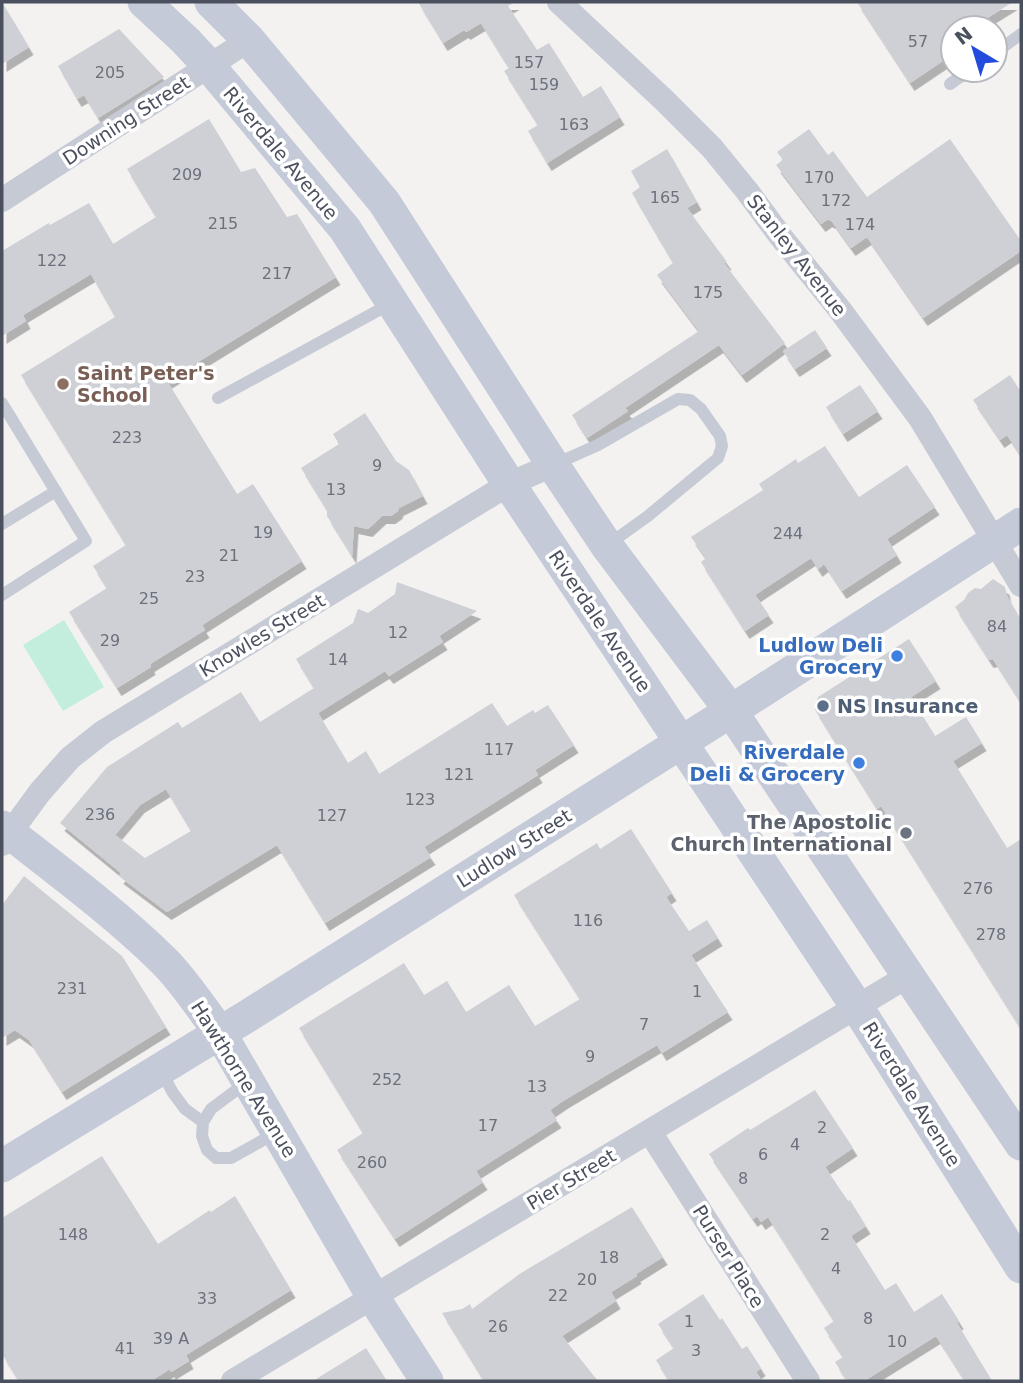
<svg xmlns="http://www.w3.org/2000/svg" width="1023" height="1383" font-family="'DejaVu Sans',sans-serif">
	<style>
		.green { fill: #c3eedd }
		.building { fill: #cfd0d5; fill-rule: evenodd; filter: url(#shadow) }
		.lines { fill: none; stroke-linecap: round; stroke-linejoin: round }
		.lane { stroke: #c6cad5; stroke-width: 12 }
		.street { stroke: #c6cad5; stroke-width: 24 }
		.secondary { stroke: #c5cad9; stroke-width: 33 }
		.education-dot { fill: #8d6e63; stroke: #fff; stroke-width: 2.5 }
		.shop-dot { fill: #3f7fe0; stroke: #fff; stroke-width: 2.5 }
		.service-dot { fill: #5c6f8a; stroke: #fff; stroke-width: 2.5 }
		.worship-dot { fill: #6b7280; stroke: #fff; stroke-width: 2.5 }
		.labels { text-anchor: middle; stroke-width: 7; stroke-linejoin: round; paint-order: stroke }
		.number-label { font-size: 16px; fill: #6b707c }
		.street-label { font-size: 19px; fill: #4a505e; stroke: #fff }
		.education-label { font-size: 19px; font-weight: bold; fill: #785e54; stroke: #fff; text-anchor: start }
		.shop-label { font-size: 19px; font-weight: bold; fill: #366cbe; stroke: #fff; text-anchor: end }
		.service-label { font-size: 19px; font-weight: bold; fill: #4e5e75; stroke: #fff; text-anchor: start }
		.worship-label { font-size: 19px; font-weight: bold; fill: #5b616d; stroke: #fff; text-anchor: end }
	</style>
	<defs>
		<filter id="shadow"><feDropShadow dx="4.5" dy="8" stdDeviation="0" flood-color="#0004"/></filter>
	</defs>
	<rect width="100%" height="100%" fill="#f3f2f1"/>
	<!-- green -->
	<path class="green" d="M64,620L104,687L63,711L23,645Z"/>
	<!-- building -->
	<path class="building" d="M2,2L29,47L2,64Z
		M418,2H515L508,6L537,50L549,43L583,97L601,86L620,117L547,163L528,131L538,125L504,71L509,68L481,23L466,32L464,30L443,43Z
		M857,2H1013L984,20L990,28H953V54L910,83Z
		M119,29L164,77L98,118L84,95L77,99L58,66Z
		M209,119L241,172L255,168L287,217L297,214L336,277L167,381L237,494L253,484L302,561L202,625L205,630L150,664L151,667L117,688L69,612L107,588L93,566L126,545L21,375L115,317L91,274L23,315L26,321L2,336V251L49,223L50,225L89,203L113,244L156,217L127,169Z
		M809,129L828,155L833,151L867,197L950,139L1021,241V251L923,318L867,237L851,248L831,220L830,221L828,219L821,224L776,165L783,160L777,152Z
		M667,149L697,202L687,208L727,262L724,263L785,343L742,375L719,345L625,408L628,411L587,438L572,415L699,331L657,275L673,263L632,193L640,187L631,171Z
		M815,330L827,348L795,369L783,351Z
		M1010,375L1021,392V456L1007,435L1000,440L973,400Z
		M860,385L878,411L843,434L826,407Z
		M365,413L396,461L409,470L423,496L399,508L398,511L391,516H382L368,529L354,526L352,556L327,516V510L301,468L339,444L333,434Z
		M825,446L859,497L907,465L935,507L887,539L897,555L842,591L824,564L818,569L811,558L755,595L769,615L745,631L701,562L706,558L691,537L763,490L759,484L796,459L798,463Z
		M993,579L1005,587L1007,596L1021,620V703L993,659L989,660L955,607L964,600L968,593L975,588L981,589Z
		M397,582L477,611L439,636L443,642L389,676L385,671L318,713L348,763L366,751L379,774L492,703L507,726L533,710L535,713L548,705L574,745L535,770L538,775L424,847L431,857L325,923L277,845L167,912L119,876L121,873L60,823L107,767L178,722L182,728L241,692L260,722L314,688L296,659L353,623L358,609L368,613L395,594ZM166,789L191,831L145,858L115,835L140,805Z
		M909,639L936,681L911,697L935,736L966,717L982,743L953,761L1007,848L1021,839V1029L881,806L877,809L815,710L818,697Z
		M631,829L672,893L666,897L689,931L707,920L718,938L691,955L728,1012L662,1053L657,1045L563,1101L550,1110L557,1120L476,1171L483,1182L395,1239L337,1150L363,1133L299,1028L404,963L424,995L447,981L466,1012L509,985L535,1026L580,999L514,895L597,843L600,849Z
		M24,876L122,956L166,1027L62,1092L29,1040L15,1030L2,1038V905Z
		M815,1090L853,1148L825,1167L848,1201L850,1200L866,1226L851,1236L885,1290L896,1283L914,1312L942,1294L959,1321L957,1323L992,1381H965L936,1336L864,1381H847L835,1362L843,1357L824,1328L834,1321L768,1217L761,1222L757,1216L753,1219L709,1154L748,1128L750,1130Z
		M102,1156L158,1244L210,1210L211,1212L235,1196L291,1290L186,1355L189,1361L171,1372L170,1369L151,1381H19L2,1354V1218Z
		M632,1207L663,1257L636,1274L637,1276L611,1292L616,1301L562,1336L598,1381H484L442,1313L462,1309L470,1304L472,1309L521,1273Z
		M703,1294L720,1320L722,1318L742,1349L747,1346L761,1368L756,1372L762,1381H669L656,1360L674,1348L658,1324Z
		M366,1348L387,1381H313Z"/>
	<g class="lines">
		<!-- lane -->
		<path class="lane" d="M995,53L1021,34
			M950,84L970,70
			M218,398L390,304
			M2,403L86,541L2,595
			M553,465L598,445L678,399L690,400L701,409L720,436L722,446L718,458L648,516L609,544
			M2,524L56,491
			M160,1069L173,1093L185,1109L203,1122
			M247,1082L211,1109L203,1122L202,1136L207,1150L216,1158H231L276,1133"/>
		<!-- street -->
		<path class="street" d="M559,2L664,100L712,148L747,191L781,237L840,310L920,418L1021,585
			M2,200L249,40
			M2,844L40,792L70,758L103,732L509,484L553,465
			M650,1132L808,1381
			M233,1381L908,976"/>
		<!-- secondary -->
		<path class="secondary" d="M144,2L186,41L209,66L345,229L509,484L857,1007L1021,1267
			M211,2L249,40L384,202L553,465L607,546L731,711L1021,1144
			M2,827C57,870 114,912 164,961C185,982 202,1009 220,1033L373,1297L427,1381
			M2,1166L246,1017L731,711L1021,524"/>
	</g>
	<!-- markers -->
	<circle class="education-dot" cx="63" cy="384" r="7"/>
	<g class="shop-dot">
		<circle cx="897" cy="656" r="7"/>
		<circle cx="859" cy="763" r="7"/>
	</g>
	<circle class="service-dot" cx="823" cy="706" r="7"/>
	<circle class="worship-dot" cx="906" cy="833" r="7"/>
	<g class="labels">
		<!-- number labels -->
		<g class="number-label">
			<text x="918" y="47">57</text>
			<text x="529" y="68">157</text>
			<text x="110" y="78">205</text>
			<text x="544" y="90">159</text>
			<text x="574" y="130">163</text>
			<text x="187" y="180">209</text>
			<text x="819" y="183">170</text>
			<text x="665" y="203">165</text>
			<text x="836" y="206">172</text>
			<text x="223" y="229">215</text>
			<text x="860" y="230">174</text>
			<text x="52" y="266">122</text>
			<text x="277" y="279">217</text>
			<text x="708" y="298">175</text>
			<text x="127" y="443">223</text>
			<text x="377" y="471">9</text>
			<text x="336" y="495">13</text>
			<text x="263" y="538">19</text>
			<text x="788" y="539">244</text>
			<text x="229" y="561">21</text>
			<text x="195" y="582">23</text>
			<text x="149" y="604">25</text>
			<text x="997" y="632">84</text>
			<text x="398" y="638">12</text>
			<text x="110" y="646">29</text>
			<text x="338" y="665">14</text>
			<text x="499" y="755">117</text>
			<text x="459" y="780">121</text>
			<text x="420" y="805">123</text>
			<text x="100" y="820">236</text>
			<text x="332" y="821">127</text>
			<text x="978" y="894">276</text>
			<text x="588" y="926">116</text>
			<text x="991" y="940">278</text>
			<text x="72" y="994">231</text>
			<text x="697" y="997">1</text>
			<text x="644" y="1030">7</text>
			<text x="590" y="1062">9</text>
			<text x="387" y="1085">252</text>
			<text x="537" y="1092">13</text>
			<text x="488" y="1131">17</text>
			<text x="822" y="1133">2</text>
			<text x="795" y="1150">4</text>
			<text x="763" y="1160">6</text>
			<text x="372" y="1168">260</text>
			<text x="743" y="1184">8</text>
			<text x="73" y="1240">148</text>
			<text x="825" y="1240">2</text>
			<text x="609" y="1263">18</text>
			<text x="836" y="1274">4</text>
			<text x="587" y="1285">20</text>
			<text x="558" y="1301">22</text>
			<text x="207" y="1304">33</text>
			<text x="868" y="1324">8</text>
			<text x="689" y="1327">1</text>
			<text x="498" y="1332">26</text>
			<text x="171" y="1344">39 A</text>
			<text x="897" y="1347">10</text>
			<text x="125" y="1354">41</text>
			<text x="696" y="1356">3</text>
		</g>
		<!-- street labels -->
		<g class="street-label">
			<text transform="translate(126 120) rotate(-33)" y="7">Downing Street</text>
			<text transform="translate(281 153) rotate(50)" y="7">Riverdale Avenue</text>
			<text transform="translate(797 255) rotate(52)" y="7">Stanley Avenue</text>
			<text transform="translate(600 621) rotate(56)" y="7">Riverdale Avenue</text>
			<text transform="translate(262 635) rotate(-31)" y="7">Knowles Street</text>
			<text transform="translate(514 848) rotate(-32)" y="7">Ludlow Street</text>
			<text transform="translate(244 1079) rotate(58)" y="7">Hawthorne Avenue</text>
			<text transform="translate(912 1094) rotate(58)" y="7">Riverdale Avenue</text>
			<text transform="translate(571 1179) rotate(-31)" y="7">Pier Street</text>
			<text transform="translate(729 1256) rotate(58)" y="7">Purser Place</text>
		</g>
		<!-- education labels -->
		<g class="education-label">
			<text x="77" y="380">Saint Peter's<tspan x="77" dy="22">School</tspan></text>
		</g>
		<!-- shop labels -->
		<g class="shop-label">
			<text x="883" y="652">Ludlow Deli<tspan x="883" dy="22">Grocery</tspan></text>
			<text x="845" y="759">Riverdale<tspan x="845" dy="22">Deli &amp; Grocery</tspan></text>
		</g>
		<!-- service labels -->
		<g class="service-label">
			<text x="837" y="713">NS Insurance</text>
		</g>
		<!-- worship labels -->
		<g class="worship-label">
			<text x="892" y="829">The Apostolic<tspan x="892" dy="22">Church International</tspan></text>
		</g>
	</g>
	<!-- border -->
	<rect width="1023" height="1383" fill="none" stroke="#4a505e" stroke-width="7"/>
	<!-- north arrow -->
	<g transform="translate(974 49) rotate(322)"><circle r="33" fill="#ffffff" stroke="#b7b9bf" stroke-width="2"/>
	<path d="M0-5L12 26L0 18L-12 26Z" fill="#234bdc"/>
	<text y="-10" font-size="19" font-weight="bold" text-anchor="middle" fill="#4a505e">N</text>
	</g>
</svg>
